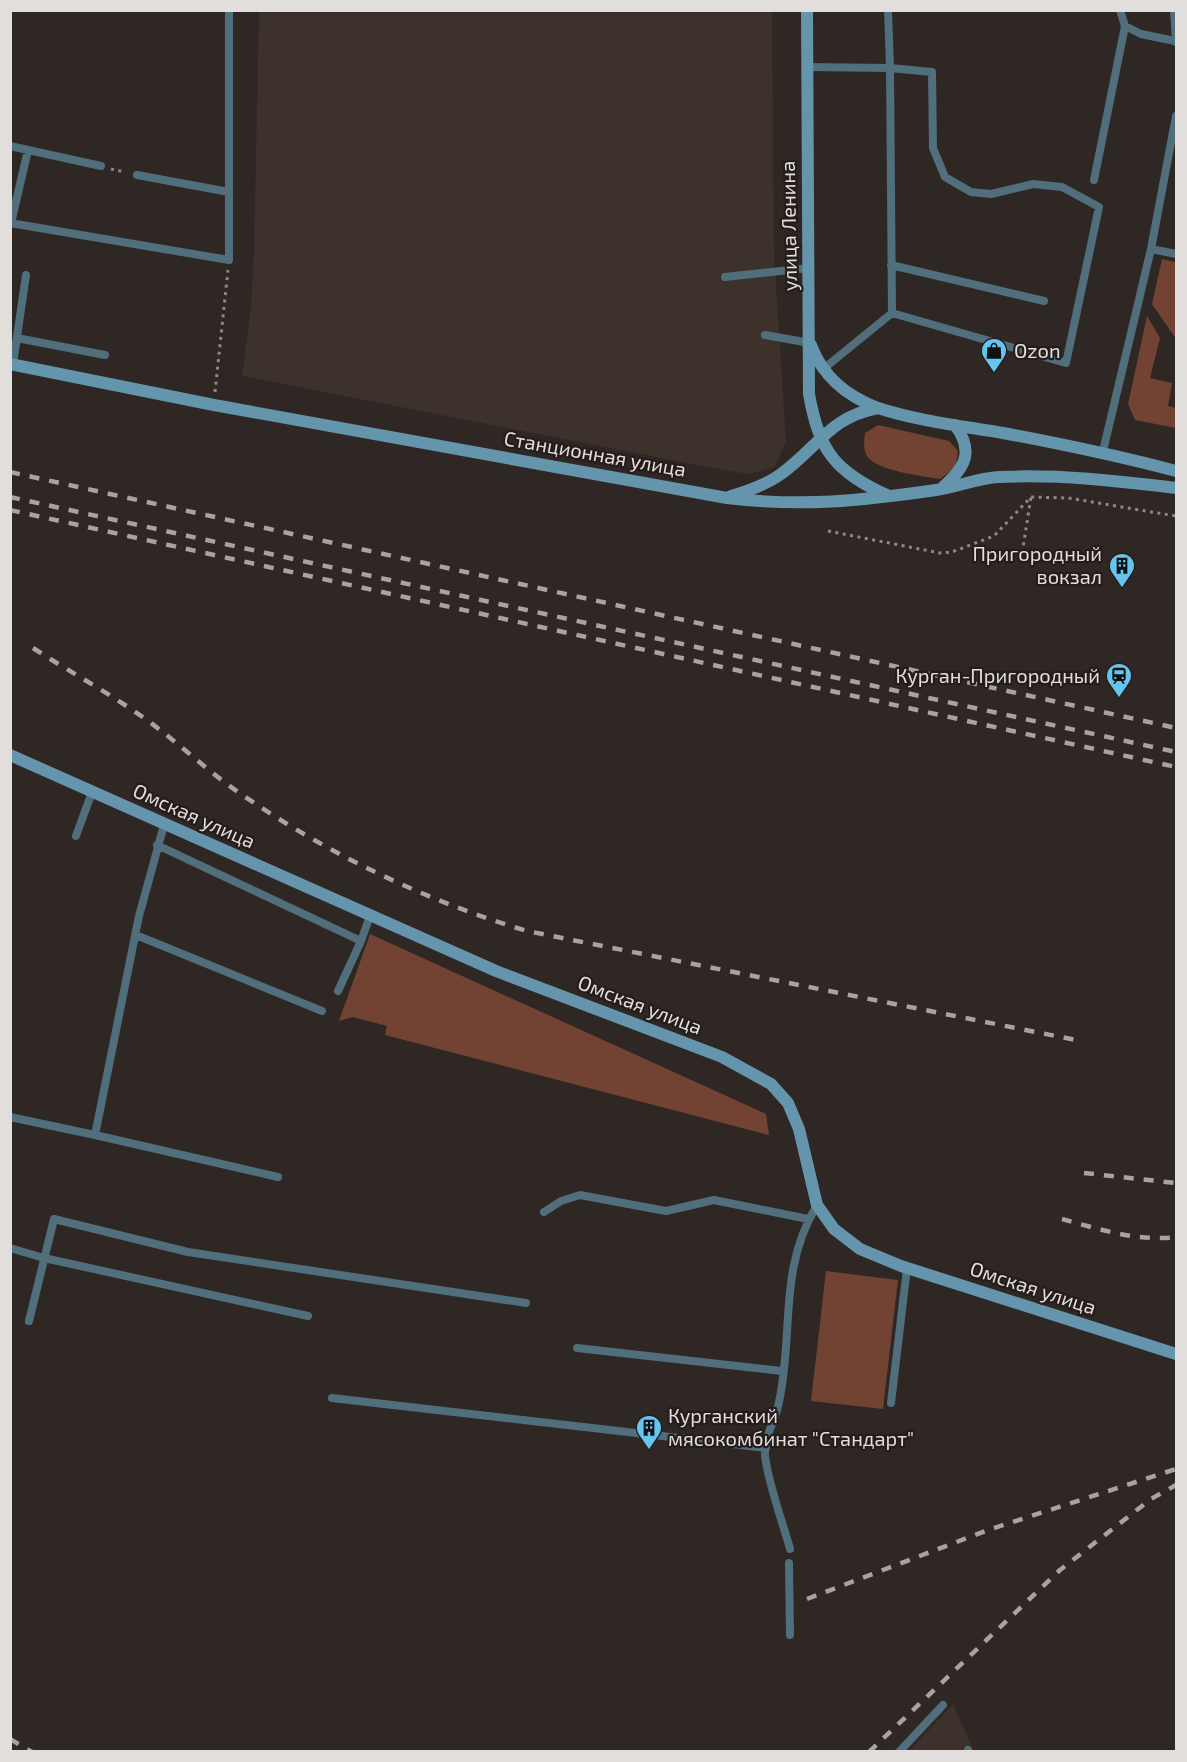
<svg xmlns="http://www.w3.org/2000/svg" width="1187" height="1762" font-family="'Exo 2',sans-serif">
	<style>
		.built { fill: #3d312c }
		.green { fill: #724332 }
		.lines { fill: none; stroke-linecap: round; stroke-linejoin: round }
		.path { stroke: #8e8986; stroke-width: 3; stroke-dasharray: 3 4.5; stroke-linecap: butt }
		.lane { stroke: #506e7c; stroke-width: 8 }
		.secondary { stroke: #6495ac; stroke-width: 12 }
		.rail { stroke: #a8a3a0; stroke-width: 4.5; stroke-dasharray: 10 10; stroke-linecap: butt }
		.labels { text-anchor: middle; stroke-width: 4.5; stroke-linejoin: round; paint-order: stroke }
		.street-label { font-size: 20px; fill: #e2dedc; stroke: #241d1b }
		.poi-label { font-size: 20px; fill: #e2dedc; stroke: #241d1b; text-anchor: start }
	</style>
	<rect width="100%" height="100%" fill="#2e2724"/>
	<!-- built -->
	<path class="built" d="M259,11H772L774,255L786,441L775,467L748,474L707,467L242,376L251,307L254,253Z
		M953,1704L974,1751L908,1752Z"/>
	<!-- green -->
	<path class="green" d="M1162,259L1176,262V339L1152,304Z
		M1147,316L1160,338L1150,378L1172,383L1168,406L1176,408V428L1135,420L1128,404Z
		M878,425L949,441L958,451L956,467L940,479C922,476 877,471 867,456C863,450 864,440 865,433Z
		M370,934L766,1114L769,1135L385,1035L387,1026L353,1017L339,1021Z
		M826,1271L898,1280L883,1409L811,1401Z"/>
	<g class="lines">
		<!-- path -->
		<path class="path" d="M111,169L125,172
			M215,392L228,270
			M828,531L940,553L952,552L994,536L1031,497L1068,498L1176,516
			M1021,560L1031,497"/>
		<!-- lane -->
		<path class="lane" d="M1174,10L1176,42
			M1125,26L1141,34L1175,41
			M807,67L890,68L892,313L1066,363L1099,207L1062,187L1033,184L991,194L971,192L945,177L933,148L932,72L890,68L888,10
			M10,146L101,166
			M137,175L229,192
			M1094,180L1125,26L1120,10
			M10,223L229,260V10
			M11,223L28,150
			M1151,249L1176,254
			M891,265L1044,301
			M725,277L809,268
			M765,335L810,343
			M17,338L105,355
			M13,364L26,275
			M822,370L892,313
			M1103,451L1151,249L1176,116
			M76,836L92,792
			M157,845L361,941L338,991
			M136,935L322,1011
			M361,941L370,916
			M10,1117L95,1135L139,916L164,825
			M95,1135L278,1177
			M544,1212L561,1201L580,1195L666,1211L714,1200L808,1219
			M10,1248L44,1258L308,1316
			M29,1321L54,1219L188,1252L526,1303
			M577,1348L782,1371
			M332,1398L766,1448
			M891,1403L907,1268
			M790,1549C783,1523 767,1480 765,1455C764,1436 776,1420 779,1402C794,1333 778,1269 817,1205
			M789,1563L790,1635
			M899,1752L943,1705
			M967,1752L968,1750"/>
		<!-- secondary -->
		<path class="secondary" d="M807,10L809,394C819,451 835,472 889,496
			M811,345C823,377 846,396 878,408C918,421 962,426 1003,433C1062,444 1119,456 1176,471
			M10,364L214,405L727,498C803,507 860,501 936,490C957,487 978,478 999,477C1058,474 1118,481 1176,488
			M943,487C966,467 974,451 955,425
			M731,496C748,491 766,485 781,474C818,447 830,417 878,408
			M10,755L496,971L722,1057L771,1084L788,1103L799,1129L817,1205L834,1229L860,1249L901,1266L1176,1354"/>
		<!-- rail -->
		<path class="rail" d="M10,472L1176,728
			M10,497L1176,752
			M10,510L1176,767
			M33,648C70,672 109,693 144,718C178,742 207,771 241,794C328,854 426,901 527,931L1076,1040
			M1084,1173L1176,1183
			M1062,1219C1098,1229 1139,1242 1176,1237
			M807,1599L988,1530L1176,1469
			M10,1739L32,1752
			M869,1752L1060,1570L1151,1499L1176,1485"/>
	</g>
	<!-- icons -->
	<defs>
		<symbol id="shop-pin" viewBox="-11 -11 22 30"><path d="M0 17L-7.5 6A9.5 9.5 0 1 1 7.5 6Z" fill="#64c5ee" stroke="#241d1b"/><path d="M-5-2.5h2.3a2.7 3.5 0 0 1 5.4 0H5L5.5 6h-11ZM-1.5-2.5h3a1.5 2.3 0 0 0-3 0Z" fill="#111"/></symbol>
		<symbol id="building-pin" viewBox="-11 -11 22 30"><path d="M0 17L-7.5 6A9.5 9.5 0 1 1 7.5 6Z" fill="#64c5ee" stroke="#241d1b"/><path d="M-4-6H4V6H1V3H-1V6H-4ZM-2.5-4.3h1.7v1.8h-1.7ZM.8-4.3h1.7v1.8H.8ZM-2.5-1h1.7V.8h-1.7ZM.8-1h1.7V.8H.8Z" fill="#111"/></symbol>
		<symbol id="station-pin" viewBox="-11 -11 22 30"><path d="M0 17L-7.5 6A9.5 9.5 0 1 1 7.5 6Z" fill="#64c5ee" stroke="#241d1b"/><path d="M-3-6H3Q5-6 5-4V2Q5 4 3 4L4.5 6H3L1.5 4h-3L-3 6H-4.5L-3 4Q-5 4-5 2V-4Q-5-6-3-6ZM-3.5-4v3h7v-3ZM-3.5 1v1.5H-2V1ZM2 1v1.5H3.5V1Z" fill="#111"/></symbol>
	</defs>
	<g fill-rule="evenodd">
		<use href="#shop-pin" x="979" y="336" width="30" height="40"/>
		<use href="#building-pin" x="1107" y="551" width="30" height="40"/>
		<use href="#station-pin" x="1104" y="661" width="30" height="40"/>
		<use href="#building-pin" x="634" y="1413" width="30" height="40"/>
	</g>
	<g class="labels">
		<!-- street labels -->
		<g class="street-label">
			<text transform="translate(789 226) rotate(-91)" y="7">улица Ленина</text>
			<text transform="translate(595 454) rotate(10)" y="7">Станционная улица</text>
			<text transform="translate(194 816) rotate(24)" y="7">Омская улица</text>
			<text transform="translate(640 1005) rotate(21)" y="7">Омская улица</text>
			<text transform="translate(1033 1288) rotate(18)" y="7">Омская улица</text>
		</g>
		<!-- poi labels -->
		<g class="poi-label">
			<text x="1014" y="358">Ozon</text>
			<text x="1102" y="561" text-anchor="end">Пригородный<tspan x="1102" dy="23">вокзал</tspan></text>
			<text x="1100" y="683" text-anchor="end">Курган-Пригородный</text>
			<text x="668" y="1423">Курганский<tspan x="668" dy="23">мясокомбинат "Стандарт"</tspan></text>
		</g>
	</g>
	<!-- border -->
	<rect width="1187" height="1762" fill="none" stroke="#e2dedc" stroke-width="24"/>
</svg>
